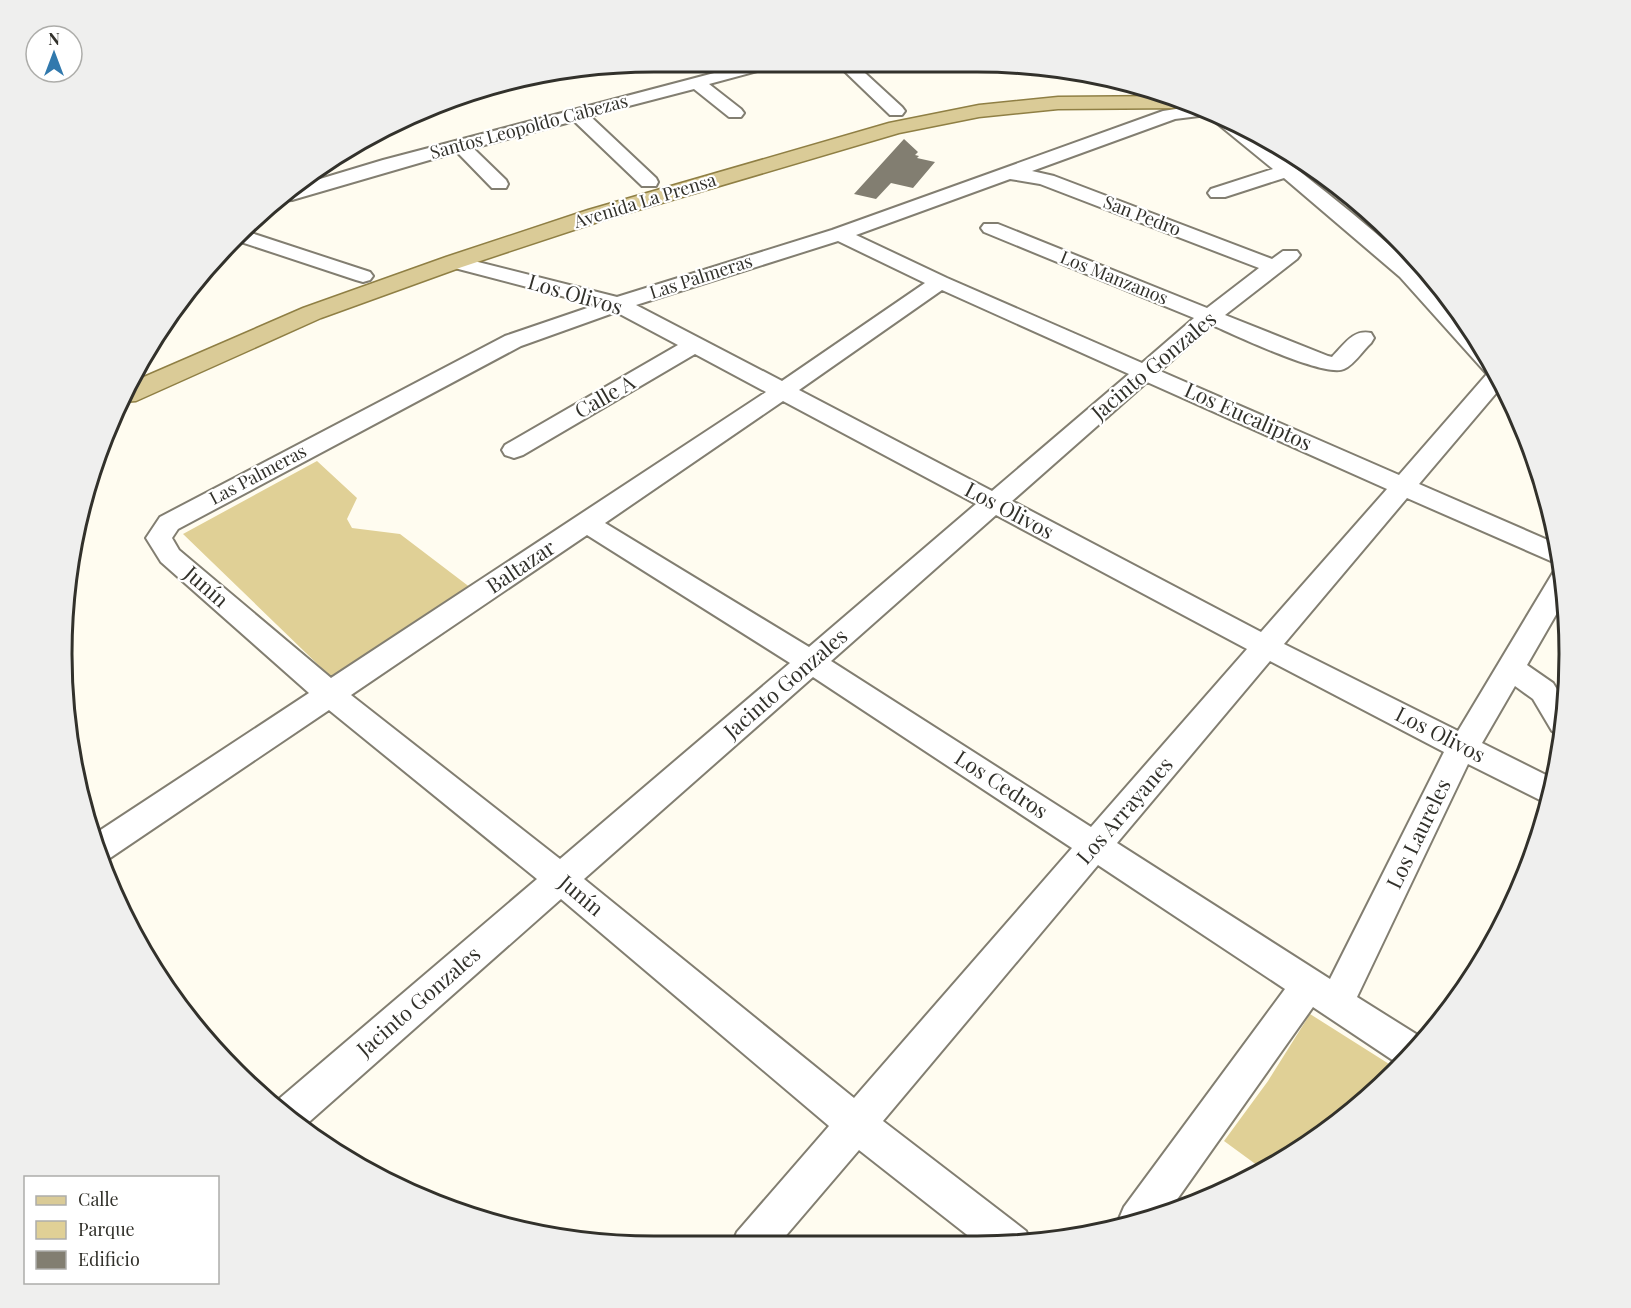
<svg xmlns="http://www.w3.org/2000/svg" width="1631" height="1308" font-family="'Playfair Display',serif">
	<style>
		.green { fill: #e0d096 }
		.building { fill: #827e71 }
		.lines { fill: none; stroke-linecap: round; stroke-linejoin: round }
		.street-casing { stroke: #827e71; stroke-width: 4 }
		.primary-casing { stroke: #8f7f44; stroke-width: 3 }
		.street { fill: #fff; fill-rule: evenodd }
		.primary { fill: #dacb97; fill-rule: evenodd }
		.labels { text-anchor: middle; stroke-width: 4.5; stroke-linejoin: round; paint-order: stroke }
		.far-street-label { font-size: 18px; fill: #32312b; stroke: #fff }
		.street-label { font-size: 21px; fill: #32312b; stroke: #fff }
		.rim { fill: none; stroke: #32312b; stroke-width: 3 }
	</style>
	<rect width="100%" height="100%" fill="#fffcf0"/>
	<!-- green -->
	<path class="green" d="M317,461L357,498L347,519L352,528L400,534L471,588L335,681L183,534Z
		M1310,1014L1397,1069L1367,1100L1265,1171L1224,1141L1268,1081Z"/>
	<!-- building -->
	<path class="building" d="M904,139L918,152L915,155L919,156L917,158L935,162L913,188L891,183L876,199L854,194Z"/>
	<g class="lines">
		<defs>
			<path id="street" d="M756,62H782L780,65L709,84L741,109L744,113L741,117H729L694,89L590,116L656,178L658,182L656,186H642L574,121L473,148L506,180L508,184L506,188H492L457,152L292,200L280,201L300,185L383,160Z
				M835,62H853L902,107L905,111L902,115H890Z
				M1195,106C1211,112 1227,118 1241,126C1263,139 1283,159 1303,174C1375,231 1464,301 1503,385L1419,484L1557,544L1560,565L1407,498L1284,644L1458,731L1554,571L1563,569L1565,599L1527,665L1553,683L1566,704L1561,734L1552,731L1533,699L1515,686L1482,743L1554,779L1550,805L1468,764L1357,997L1424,1039L1400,1065L1313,1007L1166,1215L1119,1225L1118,1221L1124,1207L1285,989L1098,865L883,1121L1026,1231L1031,1242L1016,1245H980L859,1150L777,1246H731L737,1232L829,1126L561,899L301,1129L273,1104L537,879L329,710L110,858L103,860L93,835L309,693L161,562L146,538L160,517L505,336L596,305L447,266L444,262L447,258L454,256L617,297L832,230L1163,111ZM1207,115L1273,169L1211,189L1208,193L1211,197H1225L1284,178L1400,277L1487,374L1399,475L1160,371L1212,325C1235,335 1325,378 1344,369C1354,365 1363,350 1371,343L1374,338L1371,333C1353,329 1344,345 1332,357L1328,356L1225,315L1297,259L1300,255L1297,251H1283L1272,259L1054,176L1032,171L1175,119ZM1010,179L1040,184L1259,268L1207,308L998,224H984L981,228L984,232L1194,318L1142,363L947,278L856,235ZM838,241L925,283L782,381L636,305ZM942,290L1129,374L992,491L799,390ZM616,312L678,345L505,445L502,450L505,455L514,458L523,455L695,354L766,392L331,678L179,550L172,538L178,529L521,346ZM1147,382L1387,489L1261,632L1012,501ZM783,401L976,504L809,647L605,523ZM996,515L1247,649L1091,827L831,661ZM587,535L790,663L560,859L351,695ZM1270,661L1444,752L1330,979L1117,843ZM813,677L1072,848L854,1098L584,879Z
				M242,230L370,272L373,276L370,280L363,282L356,280L232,239Z"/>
			<path id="primary" d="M1174,96L1195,105L1187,108L1058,109L979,117L899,133L604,220L462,267L321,318L136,401L122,402L130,383L303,308L446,257L588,210L889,123L979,105L1058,97Z"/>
		</defs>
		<!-- street casing -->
		<use href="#street" class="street-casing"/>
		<!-- primary casing -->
		<use href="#primary" class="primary-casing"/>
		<!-- street -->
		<use href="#street" class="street"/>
		<!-- primary -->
		<use href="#primary" class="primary"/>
	</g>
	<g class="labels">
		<!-- far-street labels -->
		<g class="far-street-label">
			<text transform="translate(529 127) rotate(-15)" y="6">Santos Leopoldo Cabezas</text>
			<text transform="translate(645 201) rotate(-17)" y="6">Avenida La Prensa</text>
			<text transform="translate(1142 216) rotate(21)" y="6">San Pedro</text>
			<text transform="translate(701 277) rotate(-18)" y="6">Las Palmeras</text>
			<text transform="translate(1114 278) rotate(22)" y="6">Los Manzanos</text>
			<text transform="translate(258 475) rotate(-28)" y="6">Las Palmeras</text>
		</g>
		<!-- street labels -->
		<g class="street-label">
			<text transform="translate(575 295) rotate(16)" y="7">Los Olivos</text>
			<text transform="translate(1154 366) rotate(-40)" y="7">Jacinto Gonzales</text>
			<text transform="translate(605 397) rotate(-30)" y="7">Calle A</text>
			<text transform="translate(1248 417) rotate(24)" y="7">Los Eucaliptos</text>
			<text transform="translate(1009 511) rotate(28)" y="7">Los Olivos</text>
			<text transform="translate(521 567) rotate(-34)" y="7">Baltazar</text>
			<text transform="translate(206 587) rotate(41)" y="7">Junín</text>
			<text transform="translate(786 684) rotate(-41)" y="7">Jacinto Gonzales</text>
			<text transform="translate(1440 735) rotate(27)" y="7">Los Olivos</text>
			<text transform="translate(1001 785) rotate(33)" y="7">Los Cedros</text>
			<text transform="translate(1125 811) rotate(-49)" y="7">Los Arrayanes</text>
			<text transform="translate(1419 834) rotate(-64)" y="7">Los Laureles</text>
			<text transform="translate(581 896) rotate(40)" y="7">Junín</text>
			<text transform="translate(419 1002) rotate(-41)" y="7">Jacinto Gonzales</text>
		</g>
	</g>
	<!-- crop -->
	<path d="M0 0H1631V1308H0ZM654 72H977A582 582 0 0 1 1559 654V654A582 582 0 0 1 977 1236H654A582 582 0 0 1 72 654V654A582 582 0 0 1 654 72Z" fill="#efefee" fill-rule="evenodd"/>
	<path class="rim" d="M654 72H977A582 582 0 0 1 1559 654V654A582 582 0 0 1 977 1236H654A582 582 0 0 1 72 654V654A582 582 0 0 1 654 72Z"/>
	<!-- legend -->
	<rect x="24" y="1176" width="195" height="108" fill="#ffffff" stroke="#adadaa" stroke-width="1.5"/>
	<rect x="36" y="1196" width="30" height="9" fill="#dacb97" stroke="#adadaa" stroke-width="1.5"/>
	<text x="78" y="1206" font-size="18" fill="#32312b">Calle</text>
	<rect x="36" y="1221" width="30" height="18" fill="#e0d096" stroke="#adadaa" stroke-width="1.5"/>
	<text x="78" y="1236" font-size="18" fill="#32312b">Parque</text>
	<rect x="36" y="1251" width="30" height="18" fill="#827e71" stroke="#adadaa" stroke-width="1.5"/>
	<text x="78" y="1266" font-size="18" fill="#32312b">Edificio</text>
	<!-- north arrow -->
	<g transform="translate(54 54)"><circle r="28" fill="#ffffff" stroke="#adadaa" stroke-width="1.5"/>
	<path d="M0-4.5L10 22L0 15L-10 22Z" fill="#3179ad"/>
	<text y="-9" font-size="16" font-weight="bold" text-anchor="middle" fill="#32312b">N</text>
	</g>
</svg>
